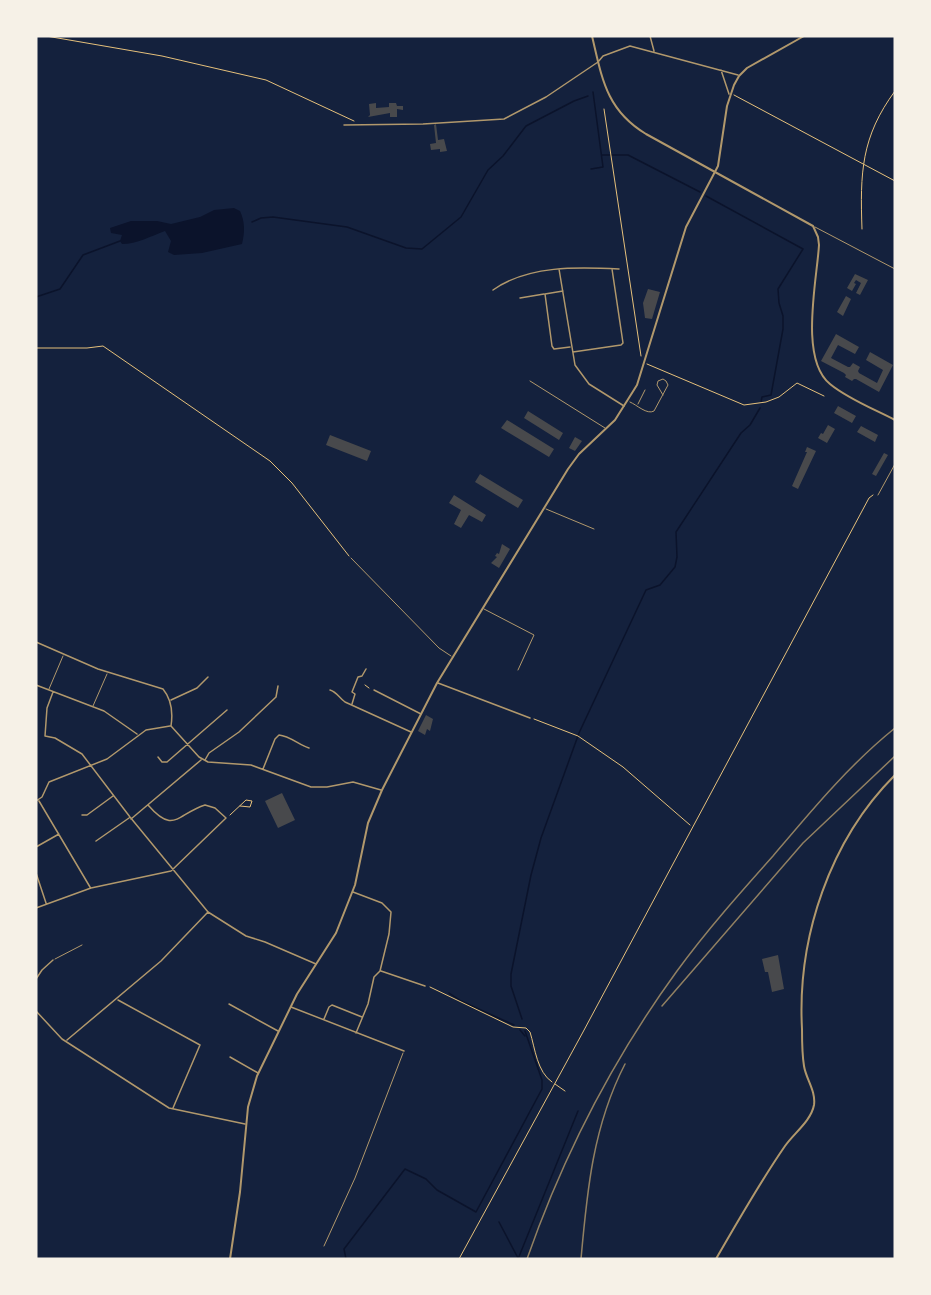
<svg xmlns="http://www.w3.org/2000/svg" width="931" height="1295" font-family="'Open Sans',sans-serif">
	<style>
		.water { fill: #0b132b }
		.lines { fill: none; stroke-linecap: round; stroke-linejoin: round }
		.stream { stroke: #0b132b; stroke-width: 1.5 }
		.building { fill: #48494c }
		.path { stroke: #e5c07b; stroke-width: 1 }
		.service { stroke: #b1986c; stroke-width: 1 }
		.minor { stroke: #b1986c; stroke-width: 1.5 }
		.tertiary { stroke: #b1986c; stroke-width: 2 }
		.rail { stroke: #918062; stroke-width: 1.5 }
	</style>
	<rect width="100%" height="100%" fill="#14213d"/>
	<!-- water -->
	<path class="water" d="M234,208L240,211C245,222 245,232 242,244L202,253L174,255L168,252L171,241L165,231C151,236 137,244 122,244L120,241L122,235L111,233L110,228L131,221H157L171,224L200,217L214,210Z"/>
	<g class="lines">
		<!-- stream -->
		<path class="stream" d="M602,155H628L700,192
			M591,169L603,167L593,92
			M706,196L803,249L778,289L779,303L783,316V329L771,395L762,397L761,402
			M252,222L261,218L273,217L347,227L406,248L422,249L461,217L488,170L503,156L526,126L574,101L588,96
			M36,297L60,289L83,255L120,241
			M449,993L461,1001L514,1025
			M522,1019L511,986V974L531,875L541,838L579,733L646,590L660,585L675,567L677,557L676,532L741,433L750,425L760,408
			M520,1030L525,1036
			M499,1222L518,1258
			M346,1259L344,1249L405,1169L426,1179L437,1190L476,1212L542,1089V1080L525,1031
			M518,1259L578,1111"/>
	</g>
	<!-- building -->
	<path class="building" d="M376,103V108L389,107V103H396L397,106H403V110L397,109V117H390V113L368,117L370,115L369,104Z
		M436,124L438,140L444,139L447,151L440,152V149L431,150L430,144L436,143L434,125Z
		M855,274L868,280L860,295L856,293L861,283L856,280L854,283L856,284L852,291L847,288Z
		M648,289L660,292L652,319L645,318L643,303Z
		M846,296L851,299L843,316L837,312Z
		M836,334L859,347L855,354L838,345L831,358L848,367H850L853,363L860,367L858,371L859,373L877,383L883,370L866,360L870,352L893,365L879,392L856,379H854L852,381L845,377L846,375L844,373L821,361Z
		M838,406L856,416L852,423L834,413Z
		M528,411L563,433L559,440L524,418Z
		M507,420L554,449L549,457L501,428Z
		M828,425L835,429L827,443L818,438L821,433L823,434Z
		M861,426L878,435L875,442L857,432Z
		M330,435L371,451L367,461L326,445Z
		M575,437L582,441L575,451L569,448Z
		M807,447L816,451L798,489L792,486L807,452H805Z
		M884,453L888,455L876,476L872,474Z
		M480,474L523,500L518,508L475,482Z
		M454,495L486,515L482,522L469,515L461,528L454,524L461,510L449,503Z
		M502,544L510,549L499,568L491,563L497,557L495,556L497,553L499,554Z
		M426,715L433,719L430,731L427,729L425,735L418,731Z
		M282,793L295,820L278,828L265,801Z
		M778,955L784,989L772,992L768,972H765L762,959Z"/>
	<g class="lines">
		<!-- path -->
		<path class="path" d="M46,36L162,56L266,80L354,121
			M734,95L895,181
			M604,109L641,356
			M862,229C860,173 861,137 895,91
			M36,348H87L103,346L270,461L292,483L349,556
			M647,364L744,405L766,402L779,397L797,383L824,396
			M365,685L369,688
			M534,719L578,736L623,767L690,825
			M230,815L246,800L252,801L250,807L240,806
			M430,987L513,1027L526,1028L530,1032C535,1048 537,1072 552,1082
			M555,1084L565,1091
			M459,1259L583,1032L869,498L873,495"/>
		<!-- service -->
		<path class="service" d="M815,227L895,269
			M530,381L605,428
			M630,402C637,405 647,415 654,411L668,385L666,381L663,379L658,381L657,385L663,395
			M638,404L645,390
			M878,495L895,464
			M546,509L594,529
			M351,558L439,648L451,656
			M484,609L534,635L518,670
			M49,689L63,656
			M93,706L107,674
			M55,959L82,945
			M324,1246L355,1178L403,1053"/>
		<!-- minor -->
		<path class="minor" d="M650,36L654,51
			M721,70L729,94
			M344,125L423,124L504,119L546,97L598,62L603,56L630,46L738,75
			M559,269L575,365L589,384L624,406
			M493,290C528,265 578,267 619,269
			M563,291L545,294L552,346L554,349L570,347
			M520,298L544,294
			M573,352L621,345L623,343L612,269
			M36,642L98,669L163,689C172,700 173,713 171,726
			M438,683L530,718
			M36,685L104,711L137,734
			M330,690C337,692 339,698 345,702L411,732
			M374,690L421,714
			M53,692L47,708L45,736L55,738L82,754L130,817L208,912L246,936L265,942L316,964
			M171,700L197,688L208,677
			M352,704L355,694L352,692L358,677L362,676L366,669
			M171,726L199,757L208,762L251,765L311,787H327L353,782L381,790
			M158,757L162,762H167L227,710
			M205,760L209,753L239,732L276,697L278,686
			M263,769L275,739L279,735C290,736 299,745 309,748
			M36,801L42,797L49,782L107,759L146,730L170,726
			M39,801L90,887
			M82,815H87L113,796
			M131,819L201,760
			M96,841L129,818
			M36,847L59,834
			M36,873L46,903
			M353,892L382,903L391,912L389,934L380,971L374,977L368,1004L356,1033
			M36,908L91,888L171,871L226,818L215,808L205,805C177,814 174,835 148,805
			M381,971L425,986
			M36,979L42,970L53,960
			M118,1000L200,1045L173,1108
			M229,1004L278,1031
			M291,1007L404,1051
			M36,1011L62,1039L169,1108L245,1124
			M324,1019L329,1007L332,1005L362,1017
			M67,1040L161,961L208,912
			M230,1057L258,1073"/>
		<!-- tertiary -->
		<path class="tertiary" d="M592,36C602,78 606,110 646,134L813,226L818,237L819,245C817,280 799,359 830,384C848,399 874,409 895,420
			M230,1259L240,1192L248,1107L257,1076L297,994L336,933L355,885L368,823L382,790L437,683L568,469L579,454L615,420L637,385L686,227L718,166L727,106L734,85L739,76L747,68L804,36
			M716,1259C738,1221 760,1182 785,1146C794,1133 811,1121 814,1105C816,1091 806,1079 804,1066C802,1054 802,1041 802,1029C797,937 830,840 895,775"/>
		<!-- rail -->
		<path class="rail" d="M662,1006L803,843L895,756
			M527,1259C563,1156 613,1059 677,971C707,930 740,893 773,856C811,811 849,765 895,728
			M581,1259C587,1191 593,1126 625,1064"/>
	</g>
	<!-- border -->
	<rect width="931" height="1295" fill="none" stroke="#f6f1e7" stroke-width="75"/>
</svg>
